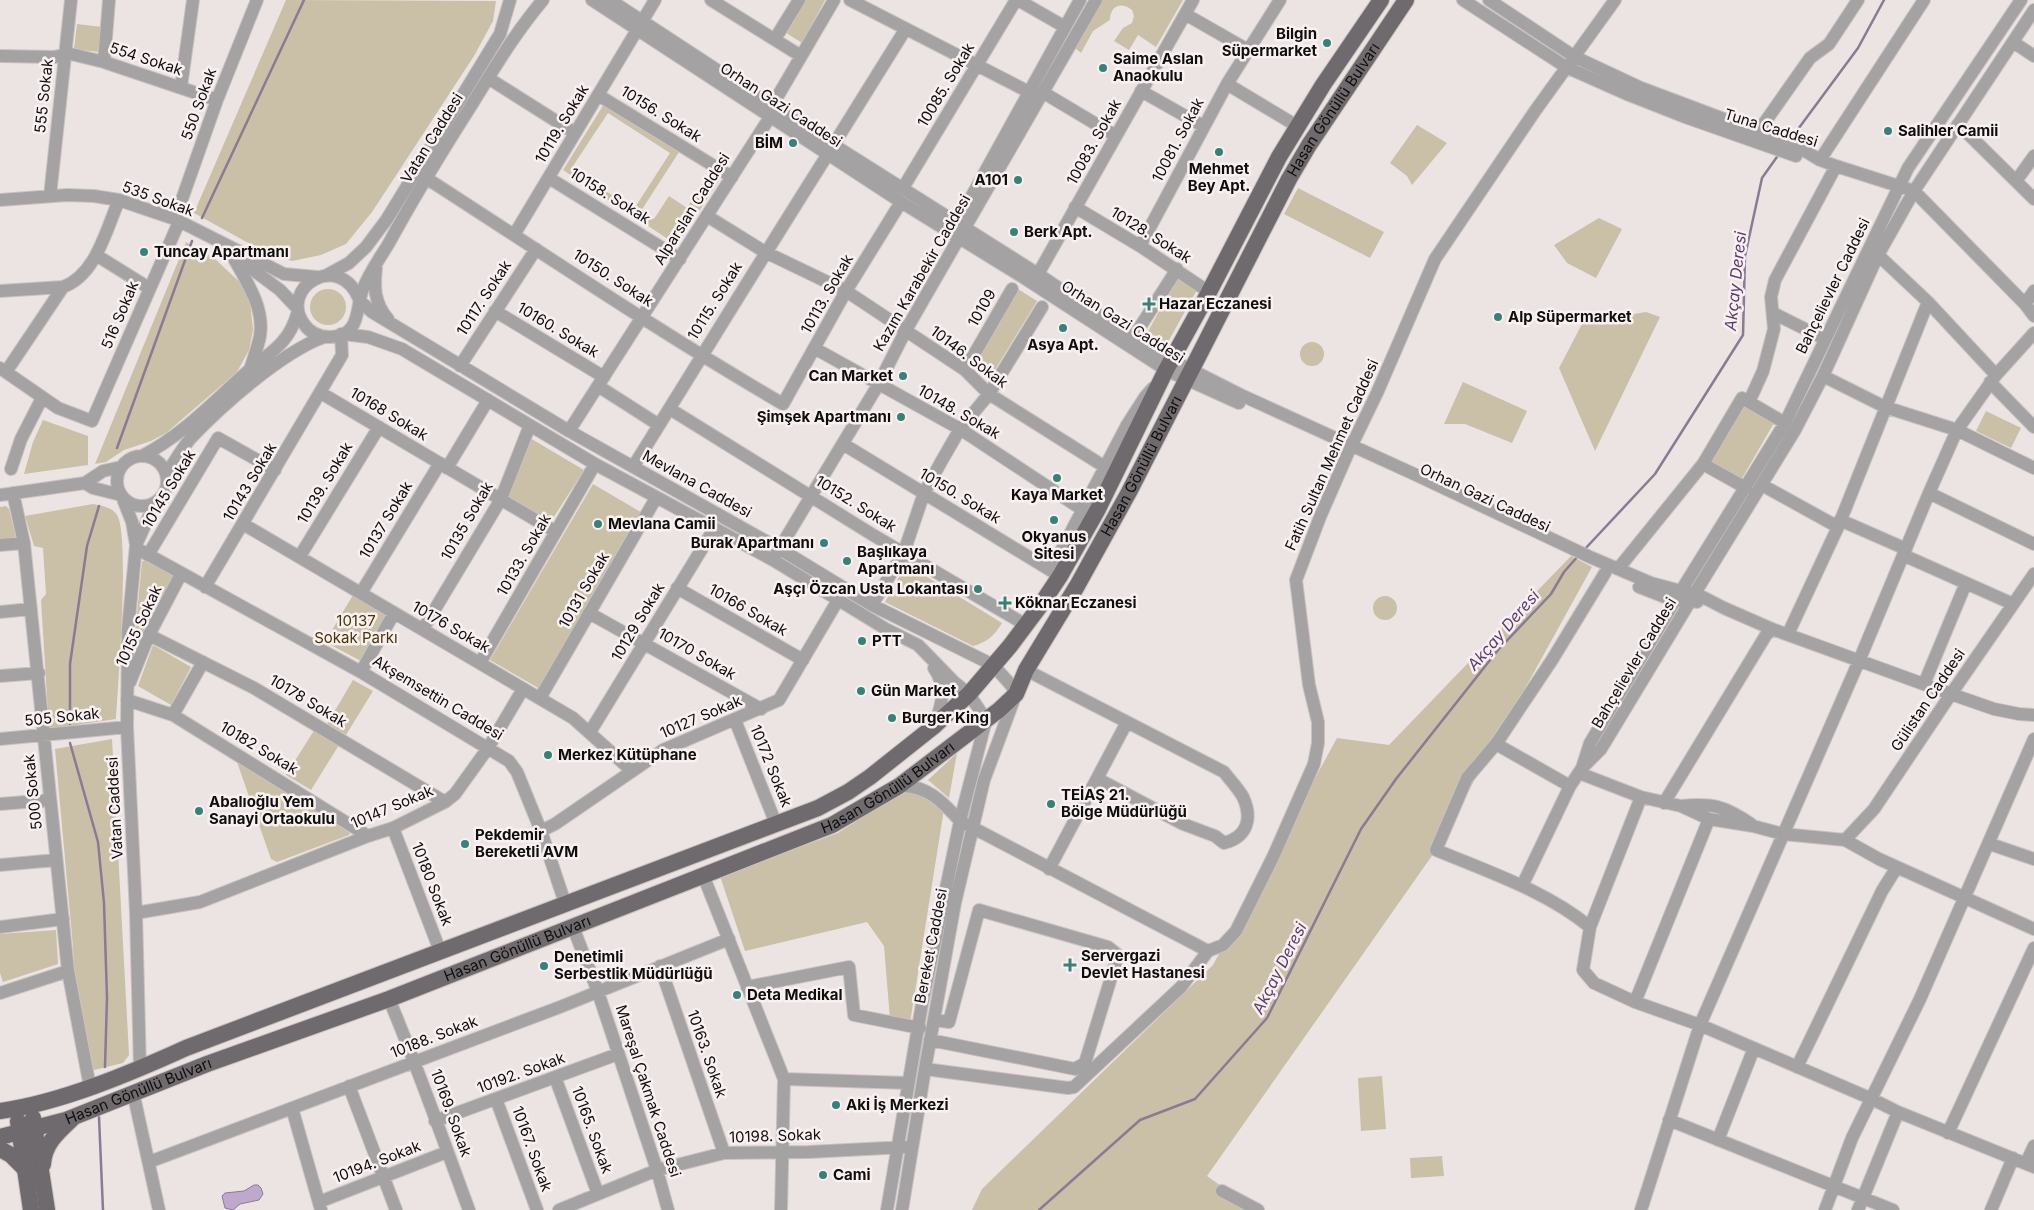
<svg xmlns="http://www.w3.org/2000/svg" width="2034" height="1210" font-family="Inter,sans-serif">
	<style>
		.green { fill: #cabfa7; fill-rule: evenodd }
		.water { fill: #bea9cd; stroke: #8a7a93 }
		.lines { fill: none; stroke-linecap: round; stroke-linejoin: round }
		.stream { stroke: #8a7a93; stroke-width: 2.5 }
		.minor-casing { stroke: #c9c2c1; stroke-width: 14 }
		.major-casing { stroke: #c9c2c1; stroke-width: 18 }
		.minor { stroke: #a5a2a4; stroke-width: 12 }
		.major { stroke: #6f6a6d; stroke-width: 16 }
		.poi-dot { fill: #398079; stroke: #f9f1f1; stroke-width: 2 }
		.labels { text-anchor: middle; stroke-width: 5; stroke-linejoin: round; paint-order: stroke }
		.poi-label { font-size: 15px; font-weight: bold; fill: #100d0d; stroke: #f9f1f1; text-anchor: start }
		.street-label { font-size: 15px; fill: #100d0d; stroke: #f9f1f1 }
		.park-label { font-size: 15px; fill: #473501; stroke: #f9f1f1 }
		.water-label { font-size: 16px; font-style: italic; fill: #5c3e6e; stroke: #f9f1f1 }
	</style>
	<rect width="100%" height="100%" fill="#ece4e3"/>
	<!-- green -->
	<path class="green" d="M286,0L496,1L493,21L474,56L372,212L346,244L321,255L292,261L261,250L194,213Z
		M803,0H825L802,43L783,31Z
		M1101,0H1183L1156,47L1138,35L1129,50L1114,41L1123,28L1132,23L1134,16L1132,10C1121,1 1110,6 1110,20L1093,31L1081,53L1075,48Z
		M77,24L102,27L99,52L74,49Z
		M604,104L679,152L641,211L654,219L669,196L687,208L710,172L720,179L677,245L563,170ZM608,113L670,153L634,209L571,169Z
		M1417,125L1447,143L1412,185L1407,176L1390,163Z
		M1298,188L1384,232L1370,258L1284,214Z
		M1599,218L1622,229L1596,278L1567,263L1554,245Z
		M186,242L215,259L245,287L250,301L253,330L249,350L237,372L166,433L151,441L124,450L106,462L95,464Z
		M1178,277L1198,288L1168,342L1160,343L1146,335Z
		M310 307a18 18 0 1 1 36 0a18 18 0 1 1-36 0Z
		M1018,289L1037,301L993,373L974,361Z
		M1646,312L1660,317L1595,451L1559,368L1583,322Z
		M1300 354a12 12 0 1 1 24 0a12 12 0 1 1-24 0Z
		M1463,382L1527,411L1512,443L1465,424H1444Z
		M1741,403L1774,423L1741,480L1708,461Z
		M1986,411L2021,428L2011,448L1976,431Z
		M43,420L88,436V465L24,474L33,442Z
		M530,438L584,470L550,523L507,498Z
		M593,484L644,514L540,689L490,660Z
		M93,504C102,506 112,507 117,515C130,535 118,686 116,719L49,729L41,600L46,594L43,548L34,546L25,516Z
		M6,506L9,509L16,538L0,542V507Z
		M1571,556L1592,567L1436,850L1207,1176L1255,1210H972L982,1189L1213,965L1337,738L1389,745Z
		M145,560L173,576L142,639L137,642L134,640L135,634L142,562Z
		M906,564L1002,623C994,636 987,642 973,646L885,602Z
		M353,595L387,614L361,661L325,642Z
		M1373 608a12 12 0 1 1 24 0a12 12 0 1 1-24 0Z
		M153,645L191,667L171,705L138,686Z
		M353,680L373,691L346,735L327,724Z
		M315,729L339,745L311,790L286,775Z
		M112,739L129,1055L123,1063L90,1071L76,1007L73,947L55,749Z
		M957,753L949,798L928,780Z
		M237,762L243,764L350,833L349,835L277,862L271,859Z
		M913,784L944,809L910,1023L890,1019L884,946L867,922L745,951L720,876L838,833Z
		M56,930L58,964L3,982L0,973V934Z
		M1382,1076L1386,1129L1361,1131L1358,1078Z
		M1442,1156L1444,1176L1411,1178L1410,1158Z"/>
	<!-- water -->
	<path class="water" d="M254,1185H258L261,1188L263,1194L259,1200L240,1204L233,1210L225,1208L222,1196L225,1193L244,1191Z"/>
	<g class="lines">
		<!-- stream -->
		<path class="stream" d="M1790,140L1858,48L1884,0
			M202,218L304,0
			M117,448L192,241
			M1584,550L1655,474L1743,335L1745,256L1762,178L1779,154
			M70,724V664L87,546L99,506
			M70,743L98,842L104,903L107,998L105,1067
			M99,1117L103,1210
			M1039,1210L1140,1120L1195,1099L1267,1018L1361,829L1396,779L1498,650L1551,594L1564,572L1578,556"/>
		<defs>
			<path id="minor" d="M592,0L901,202L1021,276L1166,370L1239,403
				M610,0L772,106L1038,274L1133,338L1172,360L1241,395L1414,474L1590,557L1651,583L1681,591L1785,423L1908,168L2021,0
				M711,0L801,56
				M850,0L1029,92
				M1018,0L1065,27
				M1463,0L1566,67L1629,95L1685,117L1796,156
				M1489,0L1575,57L1639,87L1764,134L1805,151L1820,160L1836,166L1914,191L2025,304L2034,316
				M2034,10L1914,191L1878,255L1823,376L1795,430L1695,593L1691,600L1675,601L1681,591L1695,593L1724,608L1772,629L1951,694L1994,709L2019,714L2034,715
				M1185,14L1248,50
				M775,39L799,0
				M2013,42L2034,56
				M0,56L54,57L71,54L104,62L217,100
				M104,62L109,0
				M488,78L575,133
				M1227,84L1297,126
				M181,87L193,0
				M1141,91L1203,126
				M1044,93L1116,136
				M598,95L732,177
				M1958,124L2034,199
				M1758,132L1810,58L1829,44L1858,0
				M834,144L905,30
				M1820,160L1924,0
				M426,178C544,254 661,333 783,404L846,291L901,202
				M549,178L680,259
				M2016,181L2034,156
				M903,188L1016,0
				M50,196L71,0
				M0,200L67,195L94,196L119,200L175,219L284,274L317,277
				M1075,207L1140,246L1209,292
				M707,216L765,252L846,291L965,370L989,394L1105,467
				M175,219L217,100L257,0
				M953,230L1080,0
				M514,235L655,0
				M1140,246L1227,84L1280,0
				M231,253C244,278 265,306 260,336C258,347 253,359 250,370
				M96,255L149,288
				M1878,255L1928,302L1996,375
				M240,260L280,290L298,309
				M376,268C374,287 374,303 388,319
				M1038,274L1193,0
				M327,275L349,263L366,247L387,219L500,34L510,0
				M0,291L63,287
				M359,299C339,250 278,288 304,324C310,333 320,337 330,337C362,336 355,308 363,289C369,273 380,258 389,243C414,197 441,153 469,109C492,72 514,34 543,0
				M359,300L372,312L569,431L780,549L872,605L993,665L1011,685L1016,694L984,780L955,903L925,1069L902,1210
				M2025,304L2034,291
				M495,311L604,377
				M1773,313L1825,339
				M343,334L368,337L402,349L595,464L773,560L886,629L918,645L954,682L969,694L986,720L960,821L922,1004L887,1210
				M1133,338L1177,269
				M814,348L960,429L1083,510
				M460,366L536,249
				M0,368L58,408L92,421L179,222
				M965,370L1012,289
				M6,372L63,287C96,275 106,230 119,200
				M1823,376L1885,407L1957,430L2034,468
				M1990,382L2034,427
				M598,386L659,425
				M321,393L556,532
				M1749,402L1763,371L1774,329L1771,297L1775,280L1836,166
				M670,409L873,535L1026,625
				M569,431L770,117L772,106L834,0
				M843,444L1060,576
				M117 481a25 25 0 1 1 50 0a25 25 0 1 1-50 0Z
				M142,456C183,435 214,401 247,372C259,361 273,353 283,341C291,332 295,322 298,311
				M1703,464L1742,398L1785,423
				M633,467C698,363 762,258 828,154
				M447,468L488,400
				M11,469L21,439L42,398
				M166,474C174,463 181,450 190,439C221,406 282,352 324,337
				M85,483L103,471L121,467
				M85,483L93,488L121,495
				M1762,485L1838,527
				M13,493L24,543L68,971L90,1087
				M1929,493L2034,544
				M0,495L85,483
				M123,499L132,522L136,545
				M1840,520L1906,549
				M243,524L573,718L632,771
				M0,545L24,543
				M136,548L361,672L509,761L517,772L541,831L565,903
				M148,555L218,438L275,470
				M1903,555L2013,604
				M300,556L379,427
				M775,556L878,385L906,330L1096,0
				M1618,569L1703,464L1746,488
				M1051,570L1127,425L1145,397L1153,388
				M1605,573L1552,660L1496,744L1467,778L1436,850C1489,872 1546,891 1590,927L1583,970L1594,983L1635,1002L1700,1025L1872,1099L1898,1112L2034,1167
				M205,587L342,355L341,334
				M677,588L803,660
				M361,593L440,463
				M872,605L904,552L924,493L941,462L960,429L989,394L1042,307
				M0,612L31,609
				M589,613L761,709
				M423,629L501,499L530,425
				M1788,634L1838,527L1928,302
				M149,635L254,688L445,802
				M480,663L595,464
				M934,668C947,687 942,704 935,724
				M1026,670L1224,772C1230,780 1238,788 1243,797C1253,819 1247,837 1224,843L1215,836L1183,824L1098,779
				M361,672L394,613
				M0,676L39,673
				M130,682L149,635L181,574
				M1924,684L1966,583
				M540,698L656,498
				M127,700L173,715L368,836
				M173,715L203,662
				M735,720L776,824
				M590,732L714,529
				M0,739L127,727
				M1496,744L1570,786
				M1582,768L1590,743L1675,601L1639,587
				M1579,773L1641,797L1681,806L1709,819L1753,826L1783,834L1845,840L1879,859L2034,929
				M899,786C927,785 942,801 960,821L1208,951L1181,987L1074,1087L1068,1088L925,1069
				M1664,803L1766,635L1772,629
				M0,804L50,800
				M1681,806C1713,803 1724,806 1751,824
				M393,828L440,951
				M541,831L555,824L663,750L779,700L838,600
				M1845,840L1874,809L1951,694L2034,574
				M1990,844L2034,859
				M0,865L56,860
				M1049,869L1127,722
				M703,875L784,1079L781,1210
				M1522,886L1570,786L1582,768L1601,749L1691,600L1697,602
				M136,913L200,902L368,836L393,828L445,802L455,794L488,748L523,689
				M0,927L63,919
				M573,927L598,992L657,1170L668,1210
				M1590,927L1641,797
				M1208,951L1223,945L1236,931L1273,857L1314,764L1318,743V722L1309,685L1296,580L1320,517L1348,453L1377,393L1435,259L1535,111L1615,0
				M660,966L724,1153
				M747,987L849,967L854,1015L920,1028
				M0,993L68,971
				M389,999C418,1068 443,1140 469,1210
				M1635,1002L1709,819
				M930,1040L1075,1069L1085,1063L1118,955L1108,947L979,910L949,1022L934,1020
				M1797,1067L1882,891L1897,867
				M140,1069L136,913L127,727L128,629L136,545L155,503
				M555,1077L598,1194
				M784,1079L908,1083
				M349,1086L396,1210
				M133,1092L159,1210
				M496,1099L537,1210
				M292,1108L321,1210
				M1669,1120L1893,1210
				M435,1121L618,1054
				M1948,1133L2034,948
				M1718,1140L1754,1048
				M149,1162L560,1007L729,939
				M2026,1163L2034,1146
				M1222,1191L1258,1210
				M319,1202L447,1152
				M559,1210L657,1170L724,1153L809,1152L905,1147
				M1641,1210L1700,1025L1859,661L1929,493L1957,430L1996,375L2034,333
				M1825,1210L1852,1138L1920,999L2034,739
				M1858,1210L1898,1112
				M1991,1210L2013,1158"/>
			<g id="major">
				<path d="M0,1111C60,1103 131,1073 186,1048L818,808L848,792L870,777L933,727L969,694L1010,646L1040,606L1060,576L1098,509L1166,370L1209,292L1279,157L1323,85L1381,0"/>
				<path d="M33,1118L47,1210"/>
				<path d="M18,1121L31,1210"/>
				<path id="s1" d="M0,1137L66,1120L207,1064L389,999L832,825L899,786L999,710L1016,694L1026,670L1077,586L1129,492L1289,179L1309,145L1406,0"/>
				<path d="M0,1149L11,1155L24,1168"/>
				<path d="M43,1164C44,1144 58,1132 72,1119"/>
			</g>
		</defs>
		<!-- minor casing -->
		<use href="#minor" class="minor-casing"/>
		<!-- major casing -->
		<use href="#major" class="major-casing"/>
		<!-- minor -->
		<use href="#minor" class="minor"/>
		<!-- major -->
		<use href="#major" class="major"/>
	</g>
	<!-- markers -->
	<g class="poi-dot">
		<circle cx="1327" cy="43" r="5"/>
		<circle cx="1103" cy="68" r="5"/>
		<circle cx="1888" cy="131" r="5"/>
		<circle cx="793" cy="143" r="5"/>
		<circle cx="1219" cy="152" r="5"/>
		<circle cx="1018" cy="180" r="5"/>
		<circle cx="1014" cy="232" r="5"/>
		<circle cx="144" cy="252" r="5"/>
		<path d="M1146.5 296.5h5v5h5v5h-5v5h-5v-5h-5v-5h5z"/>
		<circle cx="1498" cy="317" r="5"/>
		<circle cx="1063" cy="328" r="5"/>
		<circle cx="903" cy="376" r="5"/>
		<circle cx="901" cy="417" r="5"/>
		<circle cx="1057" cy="478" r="5"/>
		<circle cx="1054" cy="520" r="5"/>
		<circle cx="598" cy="524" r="5"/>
		<circle cx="824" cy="543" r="5"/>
		<circle cx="847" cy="561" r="5"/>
		<circle cx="978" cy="589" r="5"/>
		<path d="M1002.5 595.5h5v5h5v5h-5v5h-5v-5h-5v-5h5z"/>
		<circle cx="862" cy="641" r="5"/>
		<circle cx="861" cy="691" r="5"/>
		<circle cx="892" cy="718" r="5"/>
		<circle cx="548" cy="755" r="5"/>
		<circle cx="1051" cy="804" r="5"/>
		<circle cx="199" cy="811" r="5"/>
		<circle cx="465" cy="844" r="5"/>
		<path d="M1067.5 957.5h5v5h5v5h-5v5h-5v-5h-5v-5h5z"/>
		<circle cx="544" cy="966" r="5"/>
		<circle cx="737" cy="995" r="5"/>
		<circle cx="836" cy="1105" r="5"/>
		<circle cx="823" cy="1175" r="5"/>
	</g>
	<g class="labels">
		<!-- poi labels -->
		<g class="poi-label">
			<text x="1317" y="39" text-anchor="end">Bilgin<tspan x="1317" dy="17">Süpermarket</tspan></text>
			<text x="1113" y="64">Saime Aslan<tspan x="1113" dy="17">Anaokulu</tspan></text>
			<text x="1898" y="136">Salihler Camii</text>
			<text x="783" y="148" text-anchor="end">BİM</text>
			<text x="1219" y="174" text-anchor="middle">Mehmet<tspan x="1219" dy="17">Bey Apt.</tspan></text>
			<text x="1008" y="185" text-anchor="end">A101</text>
			<text x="1024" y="237">Berk Apt.</text>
			<text x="154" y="257">Tuncay Apartmanı</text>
			<text x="1159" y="309">Hazar Eczanesi</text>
			<text x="1508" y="322">Alp Süpermarket</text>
			<text x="1063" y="350" text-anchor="middle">Asya Apt.</text>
			<text x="893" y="381" text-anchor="end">Can Market</text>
			<text x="891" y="422" text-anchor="end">Şimşek Apartmanı</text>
			<text x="1057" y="500" text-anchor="middle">Kaya Market</text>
			<text x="608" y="529">Mevlana Camii</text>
			<text x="1054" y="542" text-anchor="middle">Okyanus<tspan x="1054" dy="17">Sitesi</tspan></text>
			<text x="814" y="548" text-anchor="end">Burak Apartmanı</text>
			<text x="857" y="557">Başlıkaya<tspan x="857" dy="17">Apartmanı</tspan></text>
			<text x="968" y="594" text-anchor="end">Aşçı Özcan Usta Lokantası</text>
			<text x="1015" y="608">Köknar Eczanesi</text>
			<text x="872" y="646">PTT</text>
			<text x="871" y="696">Gün Market</text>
			<text x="902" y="723">Burger King</text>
			<text x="558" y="760">Merkez Kütüphane</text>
			<text x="1061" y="800">TEİAŞ 21.<tspan x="1061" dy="17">Bölge Müdürlüğü</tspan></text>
			<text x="209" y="807">Abalıoğlu Yem<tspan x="209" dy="17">Sanayi Ortaokulu</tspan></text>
			<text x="475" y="840">Pekdemir<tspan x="475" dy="17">Bereketli AVM</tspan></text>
			<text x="1081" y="961">Servergazi<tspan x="1081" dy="17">Devlet Hastanesi</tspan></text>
			<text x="554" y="962">Denetimli<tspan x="554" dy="17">Serbestlik Müdürlüğü</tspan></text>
			<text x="747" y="1000">Deta Medikal</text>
			<text x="846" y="1110">Aki İş Merkezi</text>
			<text x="833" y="1180">Cami</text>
		</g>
		<!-- street labels -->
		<g class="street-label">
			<text transform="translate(146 59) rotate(18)" y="5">554 Sokak</text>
			<text transform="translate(946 85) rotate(-59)" y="5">10085. Sokak</text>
			<text transform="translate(44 96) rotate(-84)" y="5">555 Sokak</text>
			<text transform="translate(199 104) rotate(-70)" y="5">550 Sokak</text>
			<text transform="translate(781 105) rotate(33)" y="5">Orhan Gazi Caddesi</text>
			<text dy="5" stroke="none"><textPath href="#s1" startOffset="1781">Hasan Gönüllü Bulvarı</textPath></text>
			<text transform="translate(661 114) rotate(32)" y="5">10156. Sokak</text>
			<text transform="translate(562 124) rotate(-59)" y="5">10119. Sokak</text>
			<text transform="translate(1771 128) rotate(17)" y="5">Tuna Caddesi</text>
			<text transform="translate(432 138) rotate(-58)" y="5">Vatan Caddesi</text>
			<text transform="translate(1178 140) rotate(-62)" y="5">10081. Sokak</text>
			<text transform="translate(1094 142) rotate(-61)" y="5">10083. Sokak</text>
			<text transform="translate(610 196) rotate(32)" y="5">10158. Sokak</text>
			<text transform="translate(158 199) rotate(20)" y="5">535 Sokak</text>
			<text transform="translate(692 209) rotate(-58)" y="5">Alparslan Caddesi</text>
			<text transform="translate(1151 235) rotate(32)" y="5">10128. Sokak</text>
			<text transform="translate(922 273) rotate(-60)" y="5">Kazım Karabekir Caddesi</text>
			<text transform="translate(613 278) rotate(33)" y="5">10150. Sokak</text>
			<text transform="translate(1833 286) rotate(-64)" y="5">Bahçelievler Caddesi</text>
			<text transform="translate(827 294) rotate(-60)" y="5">10113. Sokak</text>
			<text transform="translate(484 298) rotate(-57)" y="5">10117. Sokak</text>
			<text transform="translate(715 301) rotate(-58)" y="5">10115. Sokak</text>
			<text transform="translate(982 308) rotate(-60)" y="5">10109</text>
			<text transform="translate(120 315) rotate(-67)" y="5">516 Sokak</text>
			<text transform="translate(1123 322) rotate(32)" y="5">Orhan Gazi Caddesi</text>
			<text transform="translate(558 330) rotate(31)" y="5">10160. Sokak</text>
			<text transform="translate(969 357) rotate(37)" y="5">10146. Sokak</text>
			<text transform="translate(959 412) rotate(30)" y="5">10148. Sokak</text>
			<text transform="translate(389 414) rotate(31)" y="5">10168 Sokak</text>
			<text transform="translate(1332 455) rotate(-66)" y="5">Fatih Sultan Mehmet Caddesi</text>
			<text dy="5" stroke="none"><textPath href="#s1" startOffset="1376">Hasan Gönüllü Bulvarı</textPath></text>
			<text transform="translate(250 482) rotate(-59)" y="5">10143 Sokak</text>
			<text transform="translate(325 483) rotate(-59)" y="5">10139. Sokak</text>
			<text transform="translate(697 484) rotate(29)" y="5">Mevlana Caddesi</text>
			<text transform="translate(169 489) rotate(-59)" y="5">10145 Sokak</text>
			<text transform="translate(960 496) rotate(31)" y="5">10150. Sokak</text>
			<text transform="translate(1485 498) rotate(25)" y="5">Orhan Gazi Caddesi</text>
			<text transform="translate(856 504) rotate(32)" y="5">10152. Sokak</text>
			<text transform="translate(386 520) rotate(-59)" y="5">10137 Sokak</text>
			<text transform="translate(467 521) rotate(-60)" y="5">10135 Sokak</text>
			<text transform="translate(524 555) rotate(-60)" y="5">10133. Sokak</text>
			<text transform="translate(584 590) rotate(-60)" y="5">10131 Sokak</text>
			<text transform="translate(748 610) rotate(30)" y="5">10166 Sokak</text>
			<text transform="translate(638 622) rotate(-59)" y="5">10129 Sokak</text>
			<text transform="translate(139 626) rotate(-65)" y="5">10155 Sokak</text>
			<text transform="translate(451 627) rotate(30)" y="5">10176 Sokak</text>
			<text transform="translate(697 654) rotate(30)" y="5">10170 Sokak</text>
			<text transform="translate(1634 663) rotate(-59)" y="5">Bahçelievler Caddesi</text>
			<text transform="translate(438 698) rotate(31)" y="5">Akşemsettin Caddesi</text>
			<text transform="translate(1928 700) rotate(-56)" y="5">Gülistan Caddesi</text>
			<text transform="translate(308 701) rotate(31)" y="5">10178 Sokak</text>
			<text transform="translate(62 717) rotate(-6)" y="5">505 Sokak</text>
			<text transform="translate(701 717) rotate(-23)" y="5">10127 Sokak</text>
			<text transform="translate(259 748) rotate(31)" y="5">10182 Sokak</text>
			<text transform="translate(771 766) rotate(68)" y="5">10172 Sokak</text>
			<text dy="5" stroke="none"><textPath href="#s1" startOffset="956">Hasan Gönüllü Bulvarı</textPath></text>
			<text transform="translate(33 792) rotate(-96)" y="5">500 Sokak</text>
			<text transform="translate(392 807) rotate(-23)" y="5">10147 Sokak</text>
			<text transform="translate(115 808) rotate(-93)" y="5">Vatan Caddesi</text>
			<text transform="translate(432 884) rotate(69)" y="5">10180 Sokak</text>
			<text transform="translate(931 946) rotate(-79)" y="5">Bereket Caddesi</text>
			<text dy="5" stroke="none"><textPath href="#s1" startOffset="551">Hasan Gönüllü Bulvarı</textPath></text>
			<text transform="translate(434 1037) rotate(-21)" y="5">10188. Sokak</text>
			<text transform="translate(707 1054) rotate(71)" y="5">10163. Sokak</text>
			<text transform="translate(521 1073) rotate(-20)" y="5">10192. Sokak</text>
			<text dy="5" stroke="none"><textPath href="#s1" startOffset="146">Hasan Gönüllü Bulvarı</textPath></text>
			<text transform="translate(648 1091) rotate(72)" y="5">Mareşal Çakmak Caddesi</text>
			<text transform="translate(451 1113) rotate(70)" y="5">10169. Sokak</text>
			<text transform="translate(592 1130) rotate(70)" y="5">10165. Sokak</text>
			<text transform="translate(775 1136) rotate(-2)" y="5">10198. Sokak</text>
			<text transform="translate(532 1149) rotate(70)" y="5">10167. Sokak</text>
			<text transform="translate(377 1162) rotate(-21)" y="5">10194. Sokak</text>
		</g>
		<!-- park labels -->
		<g class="park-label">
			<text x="356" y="626">10137<tspan x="356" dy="17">Sokak Parkı</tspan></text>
		</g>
		<!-- water labels -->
		<g class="water-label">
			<text transform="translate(1735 281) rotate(-84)" y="6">Akçay Deresi</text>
			<text transform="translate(1503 630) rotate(-49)" y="6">Akçay Deresi</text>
			<text transform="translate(1279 968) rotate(-63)" y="6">Akçay Deresi</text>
		</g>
	</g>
</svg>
